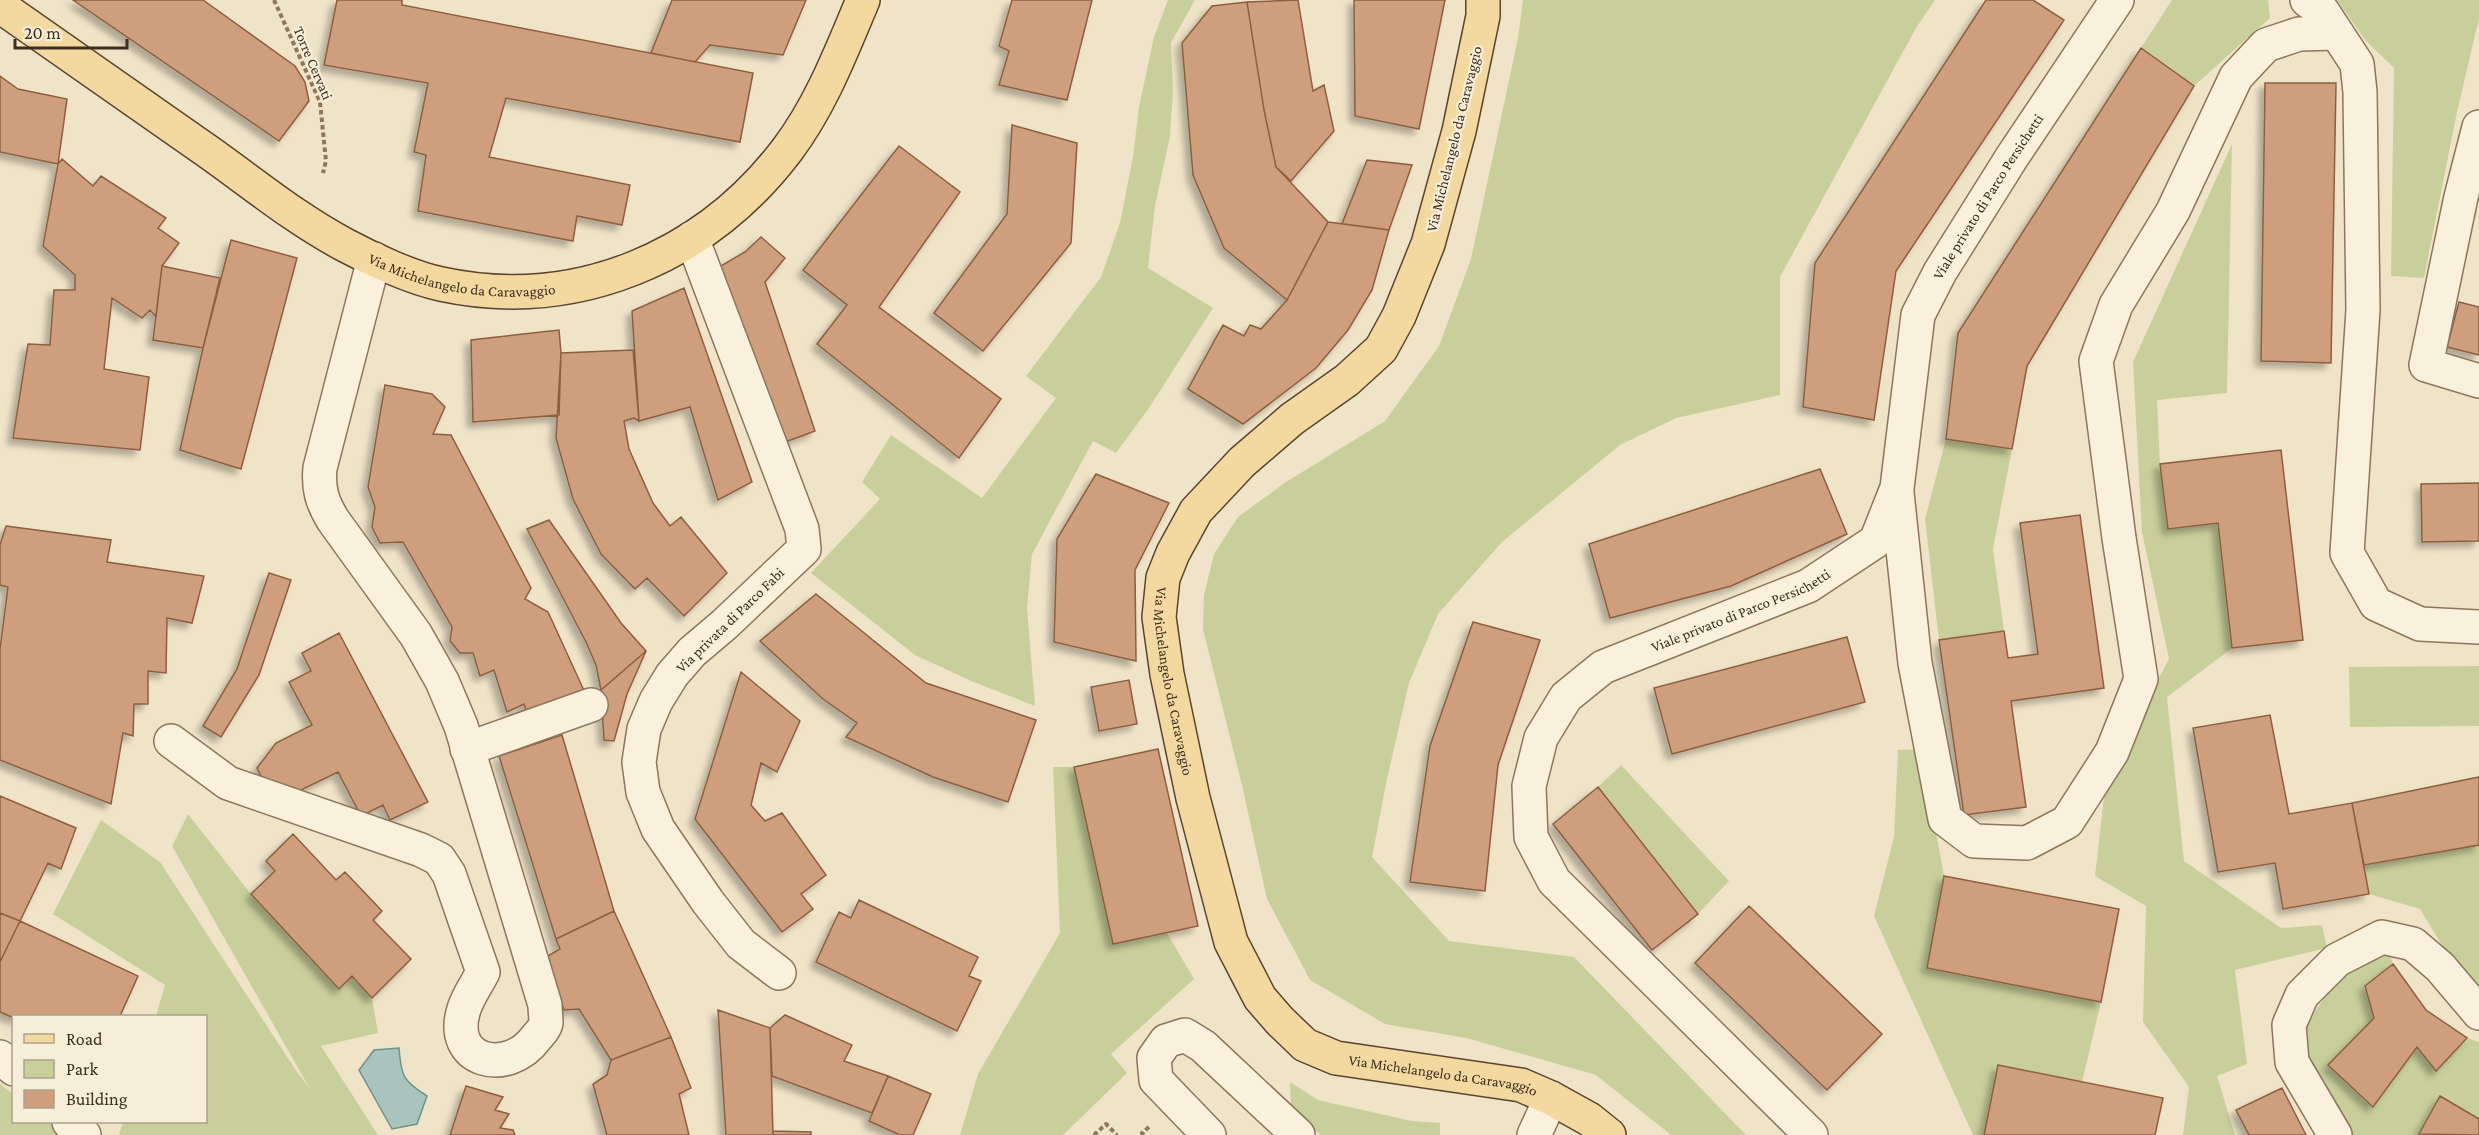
<svg xmlns="http://www.w3.org/2000/svg" width="2479" height="1135" font-family="'Crimson Pro',serif">
	<style>
		.green { fill: #c9cf9b }
		.water { fill: #a9c4bc; stroke: #6f938a; stroke-width: 1.5 }
		.building { fill: #cf9f7d; stroke: #8d5f41; stroke-width: 1.5; filter: url(#shadow) }
		.lines { fill: none; stroke-linecap: round; stroke-linejoin: round }
		.minor-casing { stroke: #8d765c; stroke-width: 36 }
		.major-casing { stroke: #5b4430; stroke-width: 36 }
		.path { stroke: #8d765c; stroke-width: 4; stroke-dasharray: 4.5 3; stroke-linecap: butt }
		.minor { stroke: #faf1dc; stroke-width: 33 }
		.major { stroke: #f3d9a0; stroke-width: 33 }
		.labels { text-anchor: middle; stroke-width: 4.5; stroke-linejoin: round; paint-order: stroke }
		.street-label { font-size: 15px; fill: #3d2e20; stroke: #f7eed8 }
	</style>
	<defs>
		<filter id="shadow"><feDropShadow dx="-5.5" dy="5.5" stdDeviation="3" flood-color="#0004"/></filter>
	</defs>
	<rect width="100%" height="100%" fill="#f0e4c8"/>
	<!-- green -->
	<path class="green" d="M1168,0H1195L1171,43L1173,90L1170,136L1155,206L1148,268L1213,308L1149,408L1116,453L1093,441L1032,554L1027,608L1035,706L971,681L915,655L811,573L880,499L862,482L891,435L982,498L1056,398L1026,376L1101,277L1120,223L1133,157L1139,107L1154,37Z
		M1523,0H1935L1916,28L1780,277V395L1676,418L1620,445L1502,542L1438,614L1409,683L1387,779L1372,857L1449,941L1574,957L1746,1135H1671L1596,1075L1466,1038L1385,1024L1310,980L1267,899L1242,785L1203,629L1204,595L1214,554L1238,517L1286,482L1385,421L1439,346L1471,259L1518,38Z
		M2172,0H2268L2270,18L2194,86L2141,48Z
		M2337,0H2479V18L2457,112L2424,278L2391,276L2394,68L2365,40Z
		M2232,144L2227,393L2157,400L2160,464L2168,528L2218,523L2232,648L2167,697L2184,861L2281,928L2322,925L2327,948L2235,970L2247,1064L2217,1076L2235,1135H2183L2189,1087L2143,1022L2146,906L2095,876L2106,779L2169,659L2142,532L2133,362Z
		M1946,439L2012,449L1993,549L2004,631L1939,640L1925,519Z
		M2479,666V726L2350,727L2349,667Z
		M1921,749L1944,876L1927,968L2101,1002L2082,1082L1998,1065L1984,1135H1973L1874,916L1894,837L1898,750Z
		M1621,765L1729,881L1698,914L1598,787Z
		M1053,767H1074L1113,944L1167,933L1194,979L1111,1054L1127,1073L1063,1135H960L978,1074L1060,933Z
		M188,814L251,894L339,988L352,976L372,998L378,1033L321,1046L378,1135H119L123,1122H206V1016H156L165,985L53,914L101,820L160,862L295,1069L310,1089L172,846Z
		M2479,845V990L2453,964L2420,909L2369,894L2364,865Z
		M2388,948L2393,964L2365,986L2374,1018L2329,1065L2373,1107L2417,1047L2436,1071L2467,1038L2479,1042V1119L2419,1134L2421,1135H2352L2307,1060L2306,1024L2328,993L2357,963Z
		M1290,1082L1318,1100L1412,1121L1440,1123V1135H1321L1291,1110Z
		M0,1084L13,1094L14,1122H50L68,1135H0Z"/>
	<!-- water -->
	<path class="water" d="M399,1048C401,1076 403,1081 427,1096L417,1124L392,1129L359,1070L374,1050Z"/>
	<!-- building -->
	<path class="building" d="M73,0H203L295,66L305,82L309,101L279,141Z
		M337,0H402V5L753,73L740,142L506,98L489,157L630,185L622,225L577,216L573,241L418,211L426,155L414,152L428,83L324,65Z
		M672,0H806L783,55L710,45L695,62L651,53Z
		M1012,0H1092L1067,100L999,85L1009,51L999,46Z
		M1298,0L1313,91L1324,85L1334,131L1291,181L1276,167L1264,110L1247,2Z
		M1354,0H1445L1419,129L1355,116Z
		M1986,0H2033L2064,20L1896,271L1874,420L1803,407L1815,263Z
		M1247,2L1264,110L1276,167L1328,222L1287,300L1224,248L1193,175L1182,43L1212,6Z
		M2141,48L2194,86L2027,366L2012,449L1946,439L1958,333Z
		M0,76L18,89L67,99L58,164L0,152Z
		M2265,83H2336L2331,363L2261,361Z
		M1012,125L1077,143L1071,243L983,351L934,313L1007,214Z
		M899,146L960,192L879,307L1001,399L959,458L817,344L847,305L803,270Z
		M62,159L93,186L101,176L166,218L158,228L179,243L162,266L156,317L150,310L142,318L112,298L104,369L149,377L140,450L13,438L28,344L50,345L54,290H75V275L43,246L58,164Z
		M1367,160L1412,165L1389,230L1342,224Z
		M1328,222L1389,230L1372,290L1348,330L1316,368L1243,424L1188,389L1223,325L1244,336L1250,325L1261,329L1287,300Z
		M761,237L785,258L765,282L815,431L785,442L719,267L745,252Z
		M231,240L297,258L241,469L180,450L203,348Z
		M162,266L220,278L203,348L153,340Z
		M684,288L752,482L718,500L690,407L639,421L632,311Z
		M2459,302L2479,307V355L2447,347Z
		M559,330L561,353L559,415L473,422L471,340Z
		M633,350L639,421L634,418L624,421L629,449L653,503L670,526L681,517L727,573L684,616L647,578L635,589L601,554L573,499L556,438L561,353Z
		M385,385L432,394L445,407L433,434L451,435L531,588L525,599L548,612L587,697L530,721L524,704L507,712L494,670L480,676L473,653H460L450,641L452,627L403,542L380,543L372,527L375,507L368,487Z
		M2281,450L2303,640L2232,648L2218,523L2168,529L2160,464Z
		M1820,469L1847,534L1731,586L1610,618L1589,544Z
		M1096,474L1169,503L1135,570L1136,661L1054,642L1057,539Z
		M2479,483V541L2422,542L2421,484Z
		M2080,515L2104,688L2011,701L2026,807L1964,815L1939,640L2004,631L2008,658L2038,654L2020,523Z
		M549,520L621,623L646,651L601,690L596,665L586,642L527,529Z
		M6,526L111,540L107,562L204,576L192,623L167,618L166,673L148,671V704H134L133,736L123,733L111,804L0,760V649L8,587L0,585V545Z
		M269,573L291,580L259,675L221,737L203,726L237,669Z
		M816,594L926,683L1036,720L1008,802L933,777L846,737L857,723L823,699L760,641Z
		M1473,622L1540,640L1498,765L1485,891L1410,882L1430,746Z
		M339,633L428,802L390,820L383,805L361,816L338,772L299,791L266,786L257,768L276,743L312,725L289,682L311,671L302,653Z
		M1847,637L1865,702L1672,754L1654,688Z
		M646,651L627,694L614,741L604,740L601,690Z
		M741,672L800,721L777,772L761,763L751,805L765,821L782,813L826,875L801,894L813,909L782,932L695,819Z
		M1129,680L1137,724L1099,731L1091,687Z
		M2270,715L2289,814L2352,803L2369,894L2283,909L2275,863L2218,872L2193,728Z
		M562,735L614,911L556,939L499,756Z
		M1158,749L1198,926L1113,944L1074,767Z
		M2479,777V845L2364,865L2352,803Z
		M1598,787L1698,914L1652,950L1553,824Z
		M0,796L76,828L61,869L48,863L20,921L0,913Z
		M293,834L336,880L345,872L382,911L373,920L411,959L372,998L352,976L339,989L251,894L275,871L266,861Z
		M1944,876L2119,909L2101,1002L1927,968Z
		M859,900L978,957L969,976L981,981L957,1031L816,962L839,912L851,918Z
		M1749,906L1882,1034L1827,1090L1695,963Z
		M614,911L671,1037L611,1060L579,1009L564,1010L546,957L560,949L556,939Z
		M0,913L20,921L0,962Z
		M20,921L138,976L120,1016L14,1018L0,1012V962Z
		M2393,964L2426,1010L2467,1038L2436,1071L2417,1047L2373,1107L2328,1065L2374,1018L2365,986Z
		M718,1010L770,1028L773,1135H726Z
		M785,1015L852,1045L844,1061L888,1076L872,1113L772,1076L770,1028Z
		M671,1037L691,1088L679,1094L689,1135H607L593,1084L607,1075L611,1060Z
		M1998,1065L2163,1098L2155,1135H1984Z
		M888,1076L931,1094L913,1135H900L869,1121Z
		M466,1086L503,1097L495,1110L509,1114L500,1128L513,1130L515,1135H450Z
		M2282,1088L2306,1135H2249L2236,1110Z
		M2440,1096L2479,1119V1135L2419,1134Z
		M773,1131L811,1132V1135H773Z"/>
	<g class="lines">
		<defs>
			<g id="minor">
				<path d="M2307,0L2323,12L2357,64L2360,92L2363,310L2347,553L2376,604L2420,624L2479,627"/>
				<path d="M2479,127L2461,197L2426,365L2479,381"/>
				<path d="M692,238L802,529L804,549L725,624L692,652L672,675L656,701L644,729L639,762L643,792L658,829L708,902L741,944L779,973"/>
				<path d="M1897,493L1915,663L1945,819L1974,841L2027,843L2067,822L2112,752L2141,679L2119,538L2096,361L2116,305L2173,211L2236,77L2266,45L2299,34L2336,33"/>
				<path d="M171,741L228,783L421,850L439,859L449,874L483,972C477,984 468,996 464,1009C447,1062 507,1077 536,1038C539,1034 545,1029 546,1023C546,1017 545,1011 545,1005L461,726L442,681L416,635L333,520C322,502 318,489 320,468L374,259"/>
				<path d="M467,749L591,705"/>
				<path d="M0,1057L14,1069"/>
				<path d="M69,1122L84,1135"/>
				<path d="M1209,1135L1156,1080L1154,1058L1166,1041L1185,1035L1203,1046L1298,1135"/>
				<path d="M1534,1135L1551,1098"/>
				<path id="s1" d="M1811,1135L1554,881L1531,837L1529,786L1541,738L1566,697L1603,667L1808,586L1876,541L1897,488L1918,315L1940,272L2012,157L2117,0"/>
				<path d="M2335,1135L2292,1062L2289,1025L2302,995L2337,960L2382,937L2413,944L2440,967L2479,1013"/>
			</g>
			<g id="major">
				<path id="s2" d="M1483,0V16L1459,131L1428,244L1399,316L1381,349L1347,380L1292,419L1242,462L1196,511L1173,553L1163,578L1159,617L1167,674L1193,798L1231,942L1260,998L1280,1021L1305,1045L1336,1058L1521,1085L1551,1098L1589,1119L1609,1135"/>
				<path id="s3" d="M0,6C70,55 140,104 210,153C255,185 296,219 345,245C371,259 412,278 441,284C575,313 705,258 787,150C821,105 841,52 863,0"/>
			</g>
		</defs>
		<!-- minor casing -->
		<use href="#minor" class="minor-casing"/>
		<!-- major casing -->
		<use href="#major" class="major-casing"/>
		<!-- path -->
		<path class="path" d="M274,0L320,102L326,161L323,173
			M1094,1135L1106,1124L1117,1135
			M1144,1135L1142,1133L1150,1126"/>
		<!-- minor -->
		<use href="#minor" class="minor"/>
		<!-- major -->
		<use href="#major" class="major"/>
	</g>
	<g class="labels">
		<!-- street labels -->
		<g class="street-label">
			<text transform="translate(313 63) rotate(67)" y="5">Torre Cervati</text>
			<text transform="translate(1454 139) rotate(-76)" y="5">Via Michelangelo da Caravaggio</text>
			<text dy="5" stroke="none"><textPath href="#s1" startOffset="1278">Viale privato di Parco Persichetti</textPath></text>
			<text dy="5" stroke="none"><textPath href="#s3" startOffset="543">Via Michelangelo da Caravaggio</textPath></text>
			<text dy="5" stroke="none"><textPath href="#s1" startOffset="756">Viale privato di Parco Persichetti</textPath></text>
			<text transform="translate(730 620) rotate(-44)" y="5">Via privata di Parco Fabi</text>
			<text dy="5" stroke="none"><textPath href="#s2" startOffset="792">Via Michelangelo da Caravaggio</textPath></text>
			<text dy="5" stroke="none"><textPath href="#s2" startOffset="1330">Via Michelangelo da Caravaggio</textPath></text>
		</g>
	</g>
	<!-- legend -->
	<rect x="12" y="1015" width="195" height="108" fill="#f7eed8" stroke="#ada18e" stroke-width="1.5"/>
	<rect x="24" y="1034" width="30" height="9" fill="#f3d9a0" stroke="#ada18e" stroke-width="1.5"/>
	<text x="66" y="1045" font-size="18" fill="#3d2e20">Road</text>
	<rect x="24" y="1060" width="30" height="18" fill="#c9cf9b" stroke="#ada18e" stroke-width="1.5"/>
	<text x="66" y="1075" font-size="18" fill="#3d2e20">Park</text>
	<rect x="24" y="1090" width="30" height="18" fill="#cf9f7d" stroke="#ada18e" stroke-width="1.5"/>
	<text x="66" y="1105" font-size="18" fill="#3d2e20">Building</text>
	<!-- scale -->
	<path d="M15 39v9h112v-9" fill="none" stroke="#3d2e20" stroke-width="3"/>
	<text x="24" y="39" font-size="18" fill="#3d2e20" stroke="#f7eed8" stroke-width="4.5" paint-order="stroke">20 m</text>
</svg>
